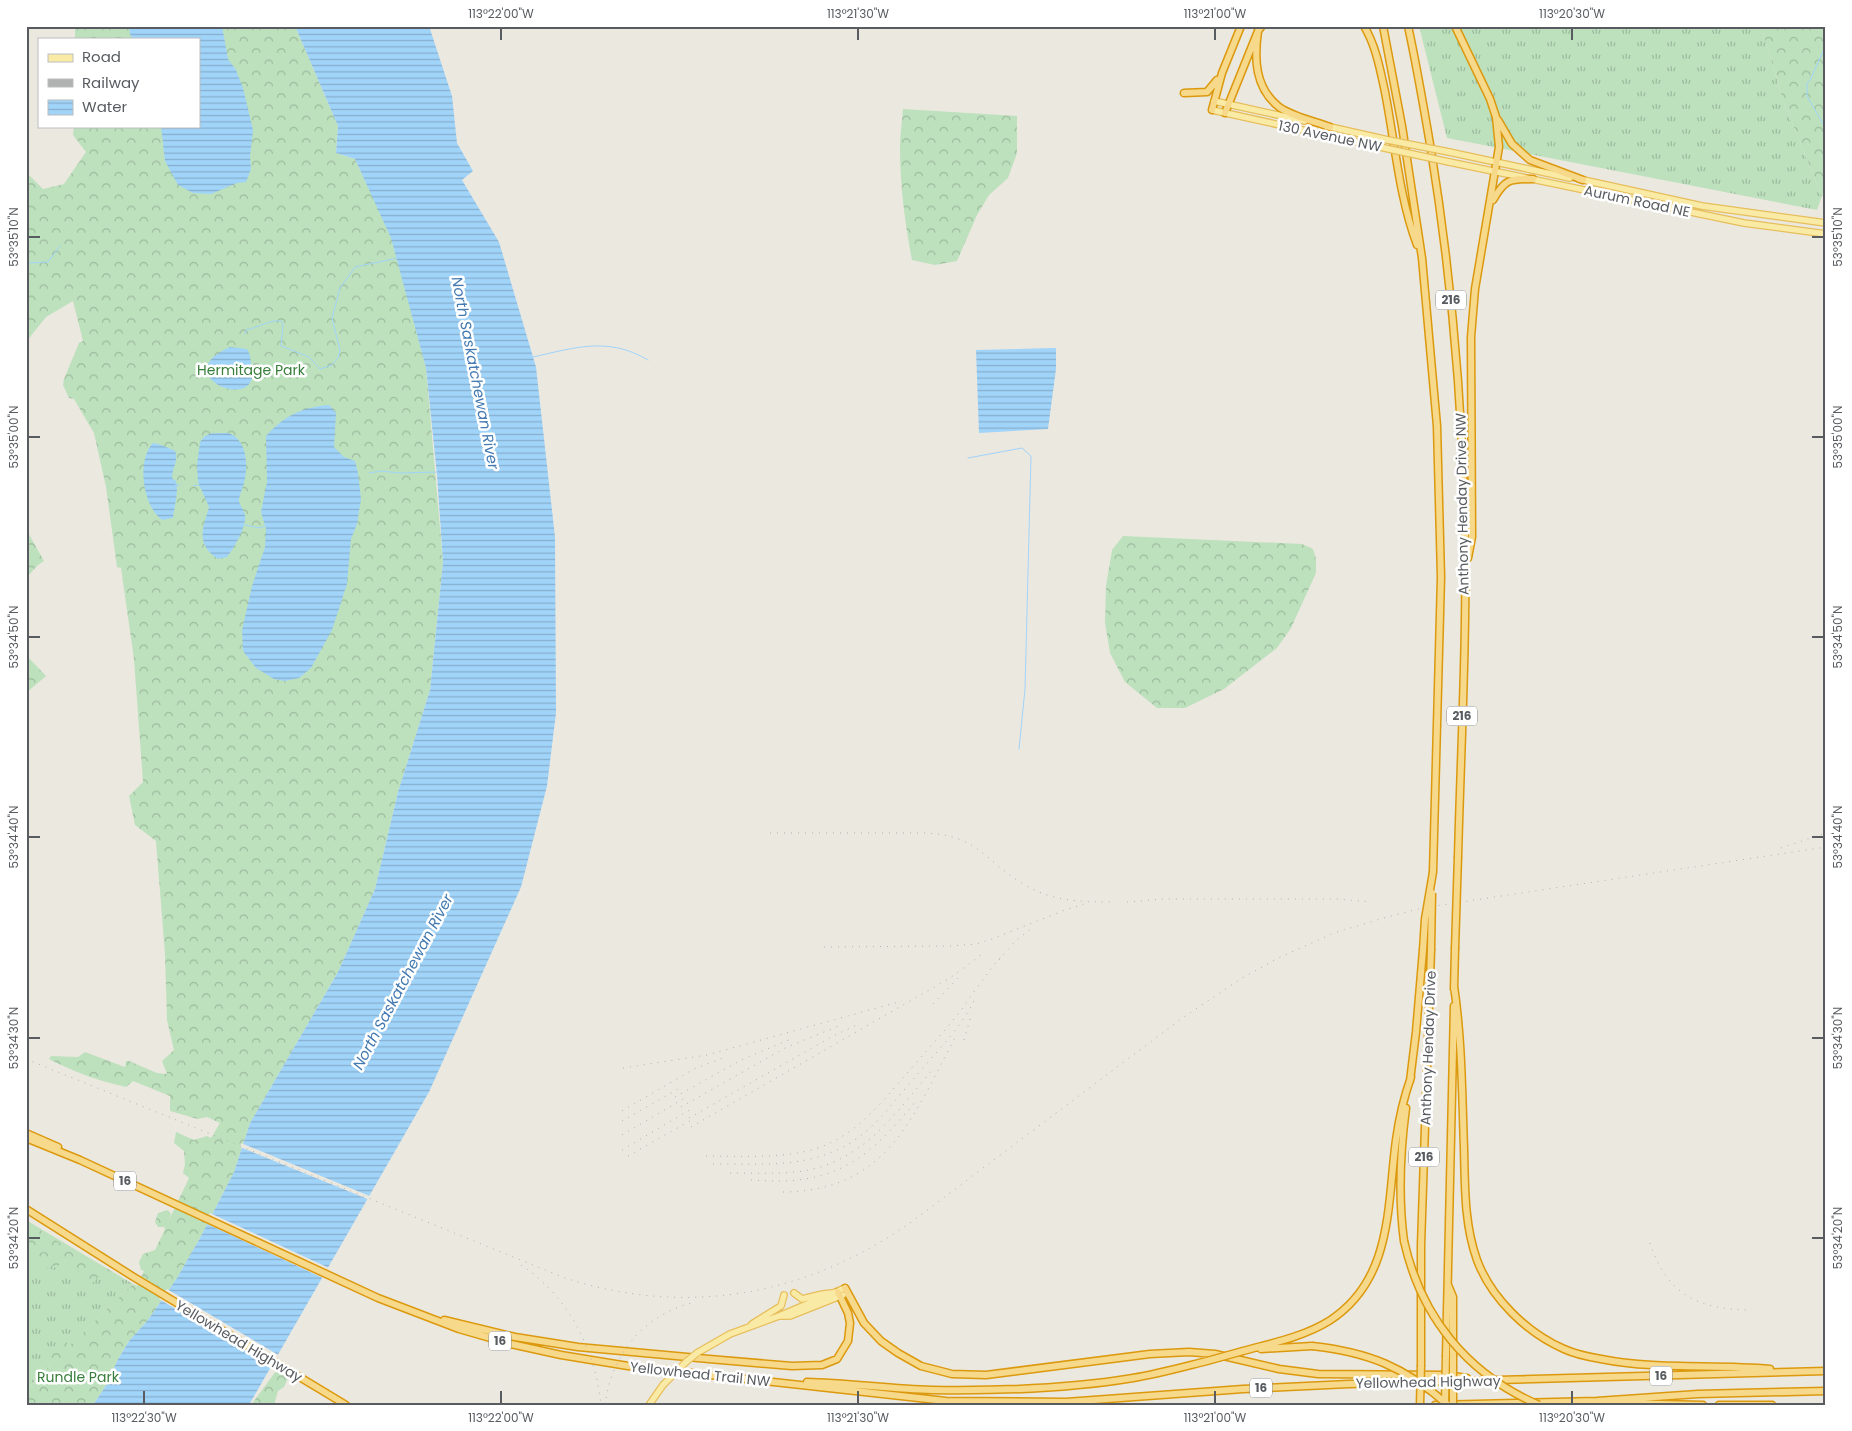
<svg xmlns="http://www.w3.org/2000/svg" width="1852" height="1431" font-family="Poppins,sans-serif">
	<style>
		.grass { fill: url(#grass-tufts) }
		.forest { fill: url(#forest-crowns) }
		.water { fill: url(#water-rules) }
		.pier { fill: #ebe8df }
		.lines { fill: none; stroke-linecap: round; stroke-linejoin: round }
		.stream { stroke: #a1d4f9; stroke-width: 1 }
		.major-casing { stroke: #e7be5c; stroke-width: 8 }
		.highway-casing { stroke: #dc990e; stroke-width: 9 }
		.major { stroke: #f9eba6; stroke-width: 5.5 }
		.highway { stroke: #f6d98b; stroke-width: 6 }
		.rail { stroke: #b0b1b1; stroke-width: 1; stroke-dasharray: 1 6; stroke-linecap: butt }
		.major-bridge-casing { stroke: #e7be5c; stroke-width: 8; stroke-linecap: butt }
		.highway-bridge-casing { stroke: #dc990e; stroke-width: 9; stroke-linecap: butt }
		.major-bridge { stroke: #f9eba6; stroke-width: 5.5 }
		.highway-bridge { stroke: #f6d98b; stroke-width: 6 }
		.ticks { fill: none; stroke: #585c60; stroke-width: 2 }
		.labels { text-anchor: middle; stroke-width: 5; stroke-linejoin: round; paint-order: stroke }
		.shield { fill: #fff; stroke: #8a8d90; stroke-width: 1 }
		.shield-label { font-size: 12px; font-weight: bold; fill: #585c60 }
		.street-label { font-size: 14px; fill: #585c60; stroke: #fff }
		.park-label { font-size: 14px; fill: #387e3b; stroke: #fff }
		.water-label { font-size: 15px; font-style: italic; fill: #437ab1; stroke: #fff }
		.neatline { fill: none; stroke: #585c60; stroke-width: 2 }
		.ticks-label { font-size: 12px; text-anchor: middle; fill: #585c60 }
	</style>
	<defs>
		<pattern id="grass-tufts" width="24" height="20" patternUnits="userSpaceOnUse" patternTransform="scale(1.25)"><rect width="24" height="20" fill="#bde1bd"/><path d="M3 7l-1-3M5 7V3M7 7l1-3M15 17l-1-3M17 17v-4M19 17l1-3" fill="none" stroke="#9cba9d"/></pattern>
		<pattern id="forest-crowns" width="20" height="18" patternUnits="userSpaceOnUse" patternTransform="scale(1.25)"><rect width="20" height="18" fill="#bde1bd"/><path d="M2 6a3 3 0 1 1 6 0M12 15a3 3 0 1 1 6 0" fill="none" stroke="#9cba9d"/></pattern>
		<pattern id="water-rules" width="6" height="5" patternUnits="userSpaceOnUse" patternTransform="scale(1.25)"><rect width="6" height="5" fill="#a1d4f9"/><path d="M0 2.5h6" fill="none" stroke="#86afcd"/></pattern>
	</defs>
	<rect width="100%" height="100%" fill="#ebe8df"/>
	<!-- grass -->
	<path class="grass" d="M1419,26H1761L1784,103L1822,196L1817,210L1447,138Z
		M26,1220L133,1284L40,1375L26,1391Z"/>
	<!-- forest -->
	<path class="forest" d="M75,26H295L338,126L336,153L355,159L393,239L426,368L443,562L430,690L398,792L375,889L338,972L250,1123L234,1172L200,1238L177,1278L148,1320L129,1341L117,1361L107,1384L93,1405H26V1391L53,1362L50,1360L51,1350L54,1349L59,1338L67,1340V1348L133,1284L137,1286L144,1271L141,1270L139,1262L143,1254L155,1250L165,1229L164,1227H158L155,1222L158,1213L168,1210L171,1214L168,1222L189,1178L183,1173L185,1164L184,1151L174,1143L176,1132L194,1140L207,1136L211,1138L220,1123L207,1117L198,1119L170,1111V1096L133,1081L126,1087C99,1081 74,1072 49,1059L51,1056L78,1057L85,1052L125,1067L126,1061H129L157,1073L167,1074L162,1061L174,1050L167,1020L165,954L156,841L135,825L129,796L143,782L134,659L121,568L117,567L106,487L94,433L74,399L69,398L63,385L64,379L79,343L83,341L73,301L46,317L26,342V172L43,189L64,184L86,152L73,135L74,126H199V39H75Z
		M1761,26H1826V193L1822,196L1784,103Z
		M903,109L1017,116V153L1008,178L989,195L977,215L957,261L935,265L912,260C905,224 900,185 900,148C900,135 902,122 903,109Z
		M26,529L44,561L38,565L26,578Z
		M1123,536L1302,544L1313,549L1316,559V573L1291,628L1277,648L1224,689L1185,708H1157L1125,682L1110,653L1105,623L1106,586L1112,550Z
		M26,655L46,676L26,693Z
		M26,1224L40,1230L98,1267L109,1278L102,1276L103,1281L98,1278L92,1283L85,1280L77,1269L51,1255V1257L59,1262V1269L56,1266H51L50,1269L56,1270L55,1272H44V1268H48L49,1266C46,1262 41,1261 36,1263L35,1259H26V1246L39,1252L46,1253L26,1244Z
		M276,1371L288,1378L284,1387L278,1391L274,1405H251Z"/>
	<!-- water -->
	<path class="water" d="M129,26H222L228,59L236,70L243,88L253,130L250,157L251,169L246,182L237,183L211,194L193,193L178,185L165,161L161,126H199V39H133L130,34Z
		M295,26H429L452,96L457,143L473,171L462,180L499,242L536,367L555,537L556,713L547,786L521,887L429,1092L249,1405H93L107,1384L117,1361L129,1341L148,1320L177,1278L200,1238L234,1172L250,1123L338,972L375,889L398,792L430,690L443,562L437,475L426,368L391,238L355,159L336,153L338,126Z
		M230,347L247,349C251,354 251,365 252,372C256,412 166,375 230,347Z
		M1056,348V369L1048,429L979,433L976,350Z
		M329,405L336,413L334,447L344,457L355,461L358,473L361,499L357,524L351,539L347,584L332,630L311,668L299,678L285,681L274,679L256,668L243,651L242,630L252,586L265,547L266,529L261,512L267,482L266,436C284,416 302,407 329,405Z
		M212,433C218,434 226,432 231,434C248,443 248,467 244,483C243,488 239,495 239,501C240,506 244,510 245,515C247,526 234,548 227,557L218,559C195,544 203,528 209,507L198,482L197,465L200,442L205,436Z
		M153,443C160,444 169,448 175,451C179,461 172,468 172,478L176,481C179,494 174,506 173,518L162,520C143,506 136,461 153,443Z"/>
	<!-- pier -->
	<path class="pier" d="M241,1143L372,1197L370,1200L240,1147Z
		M210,1213L331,1269L325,1279L205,1223Z
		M167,1289L280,1356L274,1368L159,1299Z"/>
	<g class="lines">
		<!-- stream -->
		<path class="stream" d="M1826,45L1810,80L1807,83V96L1826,129
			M26,263L48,262L60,246
			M245,334L246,330C257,328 272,319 281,321L283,324L281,346L309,357L320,369L332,365L338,358L340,350L332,318L340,288L355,267L398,258
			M533,357C574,348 608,336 648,360
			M968,458L1022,448L1031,456L1025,689L1019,749
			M369,473L381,471L400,473L438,472
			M175,485H180
			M194,485L201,486
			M245,525L260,528L265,526"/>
		<defs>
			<path id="major" d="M1214,101L1305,121
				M1212,110L1389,149
				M1326,126L1388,140
				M1449,152L1570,178
				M1449,162L1744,223L1826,234
				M1579,179L1702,206L1826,223
				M794,1293L802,1299L823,1294L832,1293
				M779,1316H790L843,1295
				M752,1324L781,1306L784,1295
				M697,1353L730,1334L779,1316L845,1288
				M649,1405L663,1385"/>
			<path id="highway" d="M1364,26C1376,46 1380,69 1385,92C1395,143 1399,197 1417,245
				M1383,26L1402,126L1422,258L1437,426L1441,577L1433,872
				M1408,26C1417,67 1424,109 1431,150C1451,274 1462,399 1465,525C1467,636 1461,746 1458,856
				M1455,26L1490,99L1496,117L1499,147L1475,289L1471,337L1472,537L1468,558
				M1258,31C1254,59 1255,88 1279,107C1293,117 1314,121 1330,127
				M1184,93L1207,92L1217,80
				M1212,110L1222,73L1241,26
				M1225,113L1258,31L1262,26
				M1498,120L1512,144L1530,160L1583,180
				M1493,200C1505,179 1509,179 1533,179
				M1454,986C1462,1040 1462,1094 1464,1148C1465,1185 1464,1224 1477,1260C1491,1298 1527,1333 1564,1349C1575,1354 1589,1357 1601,1359C1656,1370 1714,1364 1770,1369
				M1454,989L1455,949
				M1410,1081L1416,1032L1423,950
				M26,1133L58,1147
				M26,1138L80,1160L378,1298L459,1329L511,1344L561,1355L628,1366L946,1401L1066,1402L1243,1389L1349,1384L1826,1371
				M26,1209L132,1276L346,1405
				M1404,1241C1398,1196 1400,1153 1406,1108
				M1448,1285L1453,1297V1355
				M845,1288L864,1323L881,1341L898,1353L921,1366L952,1374L986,1375L1150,1354L1189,1352L1215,1354L1279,1369L1318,1374L1446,1375L1467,1378
				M444,1320L515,1337L578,1347L709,1359L792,1366L822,1365L837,1359L848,1341L850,1323L848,1313L838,1292
				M1261,1349L1312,1346
				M1243,1351C1272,1343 1303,1337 1329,1321C1393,1280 1387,1206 1396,1140C1399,1118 1404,1097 1411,1077
				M1446,1355L1454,1006
				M1421,1365V1245L1431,950
				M807,1382C849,1383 891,1389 932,1390C999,1391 1067,1389 1133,1378C1158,1374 1183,1367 1207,1361
				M1616,1403L1703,1405
				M1435,1405L1597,1401L1698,1394L1826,1391
				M1719,1405H1772"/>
		</defs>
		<!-- major casing -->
		<use href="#major" class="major-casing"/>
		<!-- highway casing -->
		<use href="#highway" class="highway-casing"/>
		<!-- major -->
		<use href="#major" class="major"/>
		<!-- highway -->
		<use href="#highway" class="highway"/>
		<!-- rail -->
		<path class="rail" d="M770,833H925C979,835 985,862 1025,885C1052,901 1080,902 1110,902
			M1781,848L1826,833
			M1127,902L1164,899H1337L1371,902
			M824,947L951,946L976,944L992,939L1065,910L1084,904
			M999,960L1015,941L1031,929
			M933,1004L959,977
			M964,1040L972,1013
			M26,1059L565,1278C688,1318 810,1295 914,1220L1181,1019L1239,980L1278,958L1334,933L1380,919L1422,908L1826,847
			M623,1068L707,1055L902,1001
			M675,1097L743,1059L791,1039
			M681,1107L785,1048L841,1025
			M622,1111L694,1069L723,1058
			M689,1118L833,1036L859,1024
			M622,1121L680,1088
			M691,1127L950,978L981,955
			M622,1135L685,1098
			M622,1150L693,1108
			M628,1156L695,1118
			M706,1156C742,1156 780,1159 815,1149C856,1136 881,1103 908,1072C926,1051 945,1031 962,1009C975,990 988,972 1003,954
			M713,1164C772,1164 824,1170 871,1127C887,1112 901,1093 916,1076C936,1052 960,1029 974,1001
			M730,1173C752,1173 774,1174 796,1172C861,1165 894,1115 933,1069
			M751,1180C769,1181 787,1182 805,1179C857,1171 885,1138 917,1100
			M783,1192C889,1191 913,1115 956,1036
			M1650,1243C1667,1295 1699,1310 1752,1310
			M521,1265C569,1297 595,1349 601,1405
			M605,1405C611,1354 645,1313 696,1302"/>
		<defs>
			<path id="major-bridge" d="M1388,140L1449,152
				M1389,149L1449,162
				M663,1385L686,1362L697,1353"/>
			<path id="highway-bridge" d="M1455,949L1458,856
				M1423,950L1425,919L1433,872
				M1431,950L1432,893
				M1404,1241C1421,1317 1467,1374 1539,1405
				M1312,1346C1368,1352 1405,1367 1448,1405
				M1453,1355V1405
				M1207,1361L1243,1351
				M1445,1404L1446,1355
				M1420,1405L1421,1365"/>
		</defs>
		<!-- major-bridge casing -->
		<use href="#major-bridge" class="major-bridge-casing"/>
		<!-- highway-bridge casing -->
		<use href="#highway-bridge" class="highway-bridge-casing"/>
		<!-- major-bridge -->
		<use href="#major-bridge" class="major-bridge"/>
		<!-- highway-bridge -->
		<use href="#highway-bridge" class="highway-bridge"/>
	</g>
	<!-- ticks -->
	<path class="ticks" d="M501,28V40M858,28V40M1215,28V40M1572,28V40M28,237H40M1812,237H1824M28,437H40M1812,437H1824M28,637H40M1812,637H1824M28,837H40M1812,837H1824M28,1038H40M1812,1038H1824M28,1238H40M1812,1238H1824M144,1391V1404M501,1391V1404M858,1391V1404M1215,1391V1404M1572,1391V1404"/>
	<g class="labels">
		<!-- shield labels -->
		<g class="shield">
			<rect x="1436" y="290.5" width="30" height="19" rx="4"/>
			<rect x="1447" y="706.5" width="30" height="19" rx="4"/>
			<rect x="1409" y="1147.5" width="30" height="19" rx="4"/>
			<rect x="114" y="1171.5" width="22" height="19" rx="4"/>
			<rect x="489" y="1331.5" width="22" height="19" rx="4"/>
			<rect x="1650" y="1366.5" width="22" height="19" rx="4"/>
			<rect x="1250" y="1378.5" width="22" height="19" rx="4"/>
		</g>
		<g class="shield-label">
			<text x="1451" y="304">216</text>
			<text x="1462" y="720">216</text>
			<text x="1424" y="1161">216</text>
			<text x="125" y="1185">16</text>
			<text x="500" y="1345">16</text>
			<text x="1661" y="1380">16</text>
			<text x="1261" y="1392">16</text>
		</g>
		<!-- street labels -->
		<g class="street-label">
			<text transform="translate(1330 136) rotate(12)" y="5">130 Avenue NW</text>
			<text transform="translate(1637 201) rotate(12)" y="5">Aurum Road NE</text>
			<text transform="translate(1462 504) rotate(-91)" y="5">Anthony Henday Drive NW</text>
			<text transform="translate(1428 1048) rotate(-88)" y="5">Anthony Henday Drive</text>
			<text transform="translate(239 1341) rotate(31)" y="5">Yellowhead Highway</text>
			<text transform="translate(700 1374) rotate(6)" y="5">Yellowhead Trail NW</text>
			<text transform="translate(1428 1382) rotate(-1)" y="5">Yellowhead Highway</text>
		</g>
		<!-- park labels -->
		<g class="park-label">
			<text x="251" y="375">Hermitage Park</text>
			<text x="78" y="1382">Rundle Park</text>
		</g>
		<!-- water labels -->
		<g class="water-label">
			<text transform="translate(475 373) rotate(79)" y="5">North Saskatchewan River</text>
			<text transform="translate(403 982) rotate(-62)" y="5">North Saskatchewan River</text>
		</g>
	</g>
	<!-- border -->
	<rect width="1852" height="1431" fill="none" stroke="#ffffff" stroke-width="55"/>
	<!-- legend -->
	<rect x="38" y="38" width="162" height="90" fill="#ffffff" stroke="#bcbebf"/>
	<rect x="48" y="54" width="25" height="8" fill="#f9eba6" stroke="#bcbebf"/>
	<text x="82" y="62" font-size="15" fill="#585c60">Road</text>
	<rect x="48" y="79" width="25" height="8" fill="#b0b1b1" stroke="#bcbebf"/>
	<text x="82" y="88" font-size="15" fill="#585c60">Railway</text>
	<rect x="48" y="100" width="25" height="15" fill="url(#water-rules)" stroke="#bcbebf"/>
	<text x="82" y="112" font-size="15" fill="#585c60">Water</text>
	<rect x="28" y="28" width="1796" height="1376" class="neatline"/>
	<g class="ticks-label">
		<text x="501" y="18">113°22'00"W</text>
		<text x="858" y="18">113°21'30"W</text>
		<text x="1215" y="18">113°21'00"W</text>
		<text x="1572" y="18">113°20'30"W</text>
		<text transform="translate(14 237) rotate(-90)" y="4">53°35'10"N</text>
		<text transform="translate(1838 237) rotate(-90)" y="4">53°35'10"N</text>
		<text transform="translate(14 437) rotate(-90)" y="4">53°35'00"N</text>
		<text transform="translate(1838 437) rotate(-90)" y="4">53°35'00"N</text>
		<text transform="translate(14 637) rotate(-90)" y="4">53°34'50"N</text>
		<text transform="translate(1838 637) rotate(-90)" y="4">53°34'50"N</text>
		<text transform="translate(14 837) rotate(-90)" y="4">53°34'40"N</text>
		<text transform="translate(1838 837) rotate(-90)" y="4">53°34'40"N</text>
		<text transform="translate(14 1038) rotate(-90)" y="4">53°34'30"N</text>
		<text transform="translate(1838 1038) rotate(-90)" y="4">53°34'30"N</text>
		<text transform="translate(14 1238) rotate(-90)" y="4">53°34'20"N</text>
		<text transform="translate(1838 1238) rotate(-90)" y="4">53°34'20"N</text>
		<text x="144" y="1422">113°22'30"W</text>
		<text x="501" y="1422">113°22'00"W</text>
		<text x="858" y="1422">113°21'30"W</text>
		<text x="1215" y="1422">113°21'00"W</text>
		<text x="1572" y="1422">113°20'30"W</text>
	</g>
</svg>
